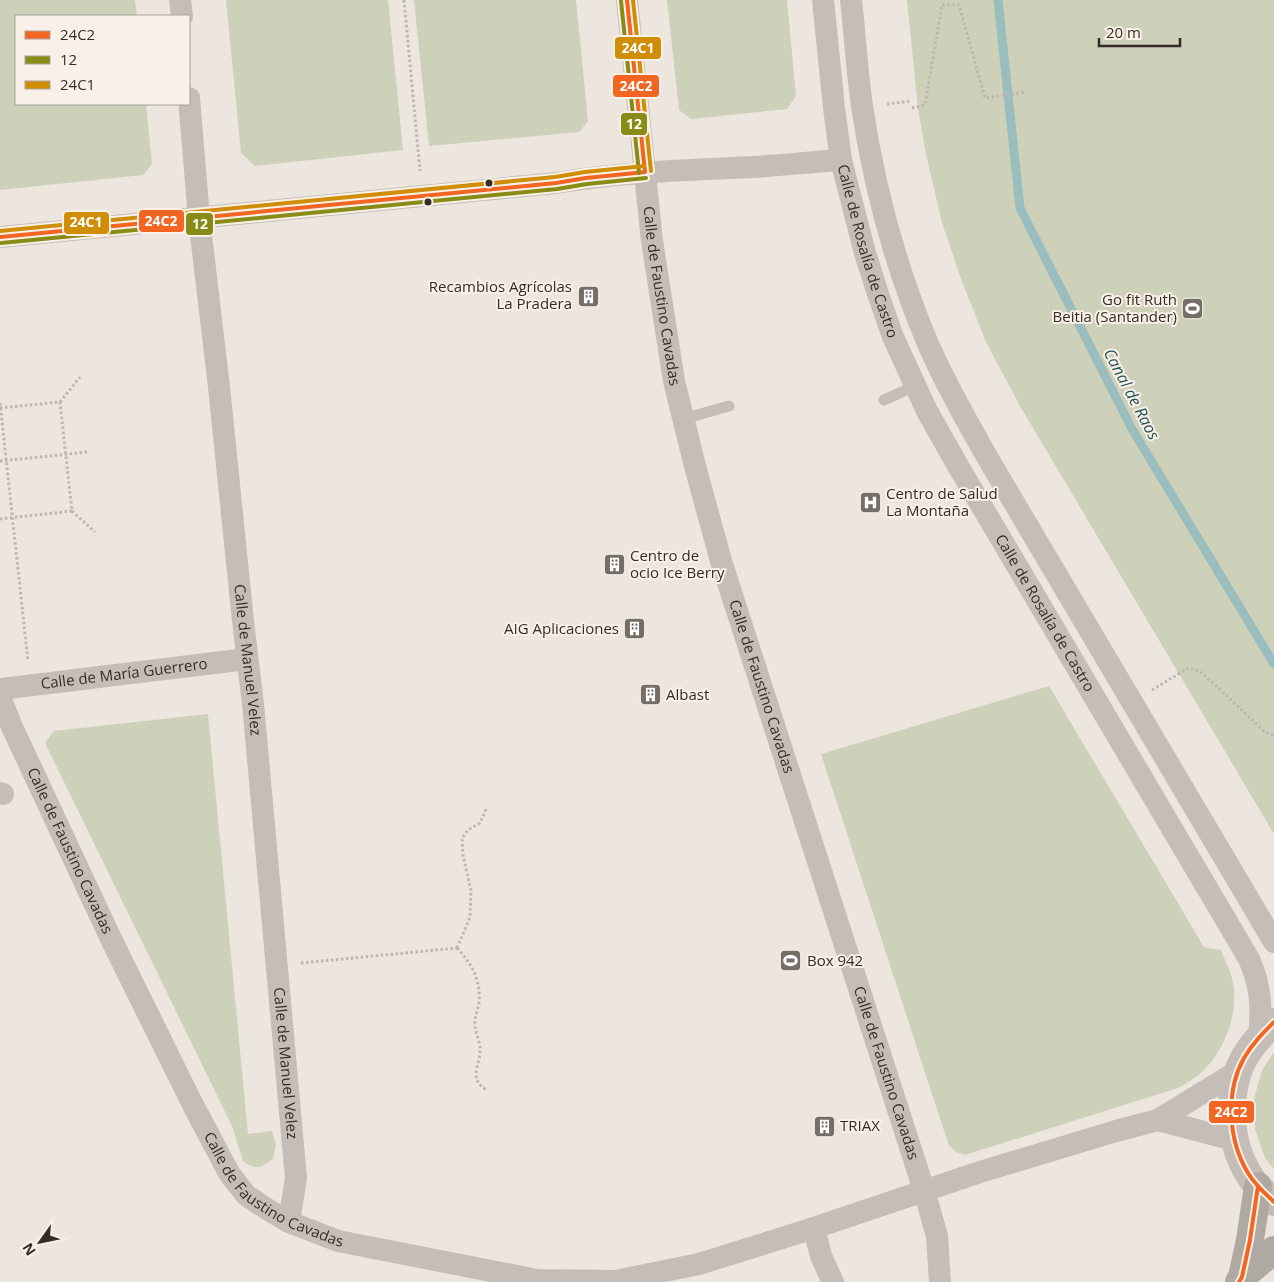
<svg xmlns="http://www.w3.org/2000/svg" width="1274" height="1282" font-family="'Open Sans',sans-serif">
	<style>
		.green { fill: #cdd1b9 }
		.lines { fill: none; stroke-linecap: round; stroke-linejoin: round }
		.stream { stroke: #9cbdbd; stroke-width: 9 }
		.path { stroke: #beb7b1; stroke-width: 3; stroke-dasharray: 2.5 2.5; stroke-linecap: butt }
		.service { stroke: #c5beb8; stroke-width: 11 }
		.minor { stroke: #c5beb8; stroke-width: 22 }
		.tertiary { stroke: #c5beb8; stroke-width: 28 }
		.trunk { stroke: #afa9a3; stroke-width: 28 }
		.bus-1-casing { stroke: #f9f1e7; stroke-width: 8 }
		.bus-2-casing { stroke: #f9f1e7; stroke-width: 8 }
		.bus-3-casing { stroke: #f9f1e7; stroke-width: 8 }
		.bus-1 { stroke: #f26522; stroke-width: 4 }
		.bus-2 { stroke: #888c16; stroke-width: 4 }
		.bus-3 { stroke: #d08e08; stroke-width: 4 }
		.bus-dot { fill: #362c27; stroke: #f9f1e7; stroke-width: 2 }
		.labels { text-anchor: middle; stroke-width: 4; stroke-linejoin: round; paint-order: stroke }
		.street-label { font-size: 15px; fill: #362c27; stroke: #f9f1e7 }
		.poi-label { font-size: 15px; fill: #362c27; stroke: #f9f1e7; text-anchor: start }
		.water-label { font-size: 16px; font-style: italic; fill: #1d5257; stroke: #f9f1e7 }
		.line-badge { stroke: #f9f1e7; stroke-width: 2 }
		.badge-label { font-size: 14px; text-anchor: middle; font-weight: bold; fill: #fff }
	</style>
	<rect width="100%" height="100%" fill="#ece6df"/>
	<!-- green -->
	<path class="green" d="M0,0H135L137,16H16V104H146L152,164L143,175L0,190Z
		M226,0H388L403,150L255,166L241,153Z
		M414,0H576L588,121L579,132L429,146Z
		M667,0H787L796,96L787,109L691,119L679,110Z
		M907,0H1274V834L1020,406L986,342L961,279L942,223L926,154L918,109Z
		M1049,686L1204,947L1221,950C1225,961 1231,971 1233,983C1239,1012 1225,1050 1203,1071C1196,1078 1187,1083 1178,1088L965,1155L956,1152L949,1146L821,754Z
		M208,714L248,1134L272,1131L276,1144L273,1159C260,1168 257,1171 243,1161L232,1126L45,743L54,731Z
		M1274,1052V1169L1265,1158L1255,1129L1254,1099L1262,1070Z"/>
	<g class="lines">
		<!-- stream -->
		<path class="stream" d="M998,0L1020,208L1132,429L1274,664"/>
		<!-- path -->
		<path class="path" d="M404,0L420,171
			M887,104L911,101
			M912,108L925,105L942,5H959L985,98L1026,92
			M60,402L80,377
			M0,403L28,661
			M0,408L60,402L72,511L0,519
			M0,461L88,452
			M72,511L95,532
			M1152,690L1188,668L1199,671L1210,680L1265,732L1274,736
			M457,948L470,917L471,891L463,855L462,838L468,830L480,823L487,807
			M457,948C472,964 481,980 479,1003C478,1009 475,1015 475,1022C474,1032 481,1041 480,1052C480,1061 473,1073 478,1082C479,1085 483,1087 486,1090
			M301,963L457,948"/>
		<!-- service -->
		<path class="service" d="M884,400L915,386
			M683,419L729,406"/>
		<!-- minor -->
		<g class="minor">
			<path d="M180,0L182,16"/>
			<path id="s1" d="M627,0L652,241L674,381L695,466L721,561L924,1190L937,1236L940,1282"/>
			<path id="s2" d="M823,0L834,108L841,160L865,253L877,291L893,337L927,411L958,466L1249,959C1261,986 1262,1008 1259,1037"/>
			<path d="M851,0C855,35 857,71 862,106C874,187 896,268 928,344C946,385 968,423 990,462L1274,942"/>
			<path id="s3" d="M189,98L199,218L219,387L243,621L253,704L292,1134L296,1178L289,1222"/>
			<path d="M0,237L556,183C621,172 687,170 753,167C783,165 812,162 841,160"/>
			<path id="s4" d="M0,689L247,659"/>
			<path id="s5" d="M0,697L12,727L112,941L193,1105L229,1173L246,1195L270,1211L289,1222L338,1241L537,1280L615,1281L699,1264L814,1228L980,1172L1116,1131L1158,1120L1238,1071"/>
			<path d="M0,793L3,794"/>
			<path d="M1158,1120L1234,1140"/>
			<path d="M814,1228L821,1256L833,1282"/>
		</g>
		<!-- tertiary -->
		<path class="tertiary" d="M1274,1022C1260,1036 1244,1052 1238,1072C1226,1110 1231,1154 1257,1186C1262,1191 1269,1197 1274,1202"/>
		<!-- trunk -->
		<path class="trunk" d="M1242,1277L1274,1250
			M1239,1282L1242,1277L1250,1240L1258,1186"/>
		<defs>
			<path id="bus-1" d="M627,0L645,172
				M0,237L556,183L586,178L645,172
				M1274,1022C1263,1033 1252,1044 1244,1058C1225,1092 1228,1140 1248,1173C1255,1185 1265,1193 1274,1202
				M1239,1282L1242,1277L1250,1240L1258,1186"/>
			<path id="bus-2" d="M621,1L639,173
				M1,243L557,189L587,184L646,178"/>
			<path id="bus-3" d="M633,0L651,171
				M0,231L555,177L585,172L644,166"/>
		</defs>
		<!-- bus-1 casing -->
		<use href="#bus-1" class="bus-1-casing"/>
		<!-- bus-2 casing -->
		<use href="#bus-2" class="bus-2-casing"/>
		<!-- bus-3 casing -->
		<use href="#bus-3" class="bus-3-casing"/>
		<!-- bus-1 -->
		<use href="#bus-1" class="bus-1"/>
		<!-- bus-2 -->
		<use href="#bus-2" class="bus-2"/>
		<!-- bus-3 -->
		<use href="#bus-3" class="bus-3"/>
	</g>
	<!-- icons -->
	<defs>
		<symbol id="building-square" viewBox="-11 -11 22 22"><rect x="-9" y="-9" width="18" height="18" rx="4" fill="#766d67" stroke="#f9f1e7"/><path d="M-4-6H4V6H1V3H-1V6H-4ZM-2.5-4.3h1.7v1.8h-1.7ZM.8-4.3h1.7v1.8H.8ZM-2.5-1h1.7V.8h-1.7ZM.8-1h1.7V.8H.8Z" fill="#fff"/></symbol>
		<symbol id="stadium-square" viewBox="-11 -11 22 22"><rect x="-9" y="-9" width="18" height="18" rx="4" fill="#766d67" stroke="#f9f1e7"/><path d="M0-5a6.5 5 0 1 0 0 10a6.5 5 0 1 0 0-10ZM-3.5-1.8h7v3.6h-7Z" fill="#fff"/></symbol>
		<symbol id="hospital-square" viewBox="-11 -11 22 22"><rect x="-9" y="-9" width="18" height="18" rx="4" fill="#766d67" stroke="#f9f1e7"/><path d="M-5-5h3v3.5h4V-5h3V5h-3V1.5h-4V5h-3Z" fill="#fff"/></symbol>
	</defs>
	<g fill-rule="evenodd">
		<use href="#building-square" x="576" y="284" width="25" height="25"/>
		<use href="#stadium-square" x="1180" y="296" width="25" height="25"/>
		<use href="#hospital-square" x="858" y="490" width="25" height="25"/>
		<use href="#building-square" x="602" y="552" width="25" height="25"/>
		<use href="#building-square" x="622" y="616" width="25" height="25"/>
		<use href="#building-square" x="638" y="682" width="25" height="25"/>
		<use href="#stadium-square" x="778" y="948" width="25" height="25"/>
		<use href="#building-square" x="812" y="1114" width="25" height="25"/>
	</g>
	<!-- markers -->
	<g class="bus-dot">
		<circle cx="489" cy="183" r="4.5"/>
		<circle cx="428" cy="202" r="4.5"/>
	</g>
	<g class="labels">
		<!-- street labels -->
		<g class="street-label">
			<text dy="5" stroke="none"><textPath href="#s2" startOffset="256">Calle de Rosalía de Castro</textPath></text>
			<text dy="5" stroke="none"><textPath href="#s1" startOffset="298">Calle de Faustino Cavadas</textPath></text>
			<text dy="5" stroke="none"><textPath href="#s2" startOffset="661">Calle de Rosalía de Castro</textPath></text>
			<text dy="5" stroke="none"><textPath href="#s3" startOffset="565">Calle de Manuel Velez</textPath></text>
			<text dy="5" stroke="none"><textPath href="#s4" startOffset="125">Calle de María Guerrero</textPath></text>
			<text dy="5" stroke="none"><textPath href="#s1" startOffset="702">Calle de Faustino Cavadas</textPath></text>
			<text dy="5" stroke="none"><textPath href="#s5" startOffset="169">Calle de Faustino Cavadas</textPath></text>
			<text dy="5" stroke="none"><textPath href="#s3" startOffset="970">Calle de Manuel Velez</textPath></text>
			<text dy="5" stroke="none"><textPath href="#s1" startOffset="1108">Calle de Faustino Cavadas</textPath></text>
			<text dy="5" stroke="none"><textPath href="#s5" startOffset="574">Calle de Faustino Cavadas</textPath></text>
		</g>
		<!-- poi labels -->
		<g class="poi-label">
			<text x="572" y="292" text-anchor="end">Recambios Agrícolas<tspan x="572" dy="17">La Pradera</tspan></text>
			<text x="1177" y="305" text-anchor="end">Go fit Ruth<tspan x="1177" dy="17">Beitia (Santander)</tspan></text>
			<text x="886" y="499">Centro de Salud<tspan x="886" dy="17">La Montaña</tspan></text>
			<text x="630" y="561">Centro de<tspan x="630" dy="17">ocio Ice Berry</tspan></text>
			<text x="619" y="634" text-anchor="end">AIG Aplicaciones</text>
			<text x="666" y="700">Albast</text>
			<text x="807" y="966">Box 942</text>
			<text x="840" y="1131">TRIAX</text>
		</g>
		<!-- water labels -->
		<g class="water-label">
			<text transform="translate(1132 394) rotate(62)" y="6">Canal de Raos</text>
		</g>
	</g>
	<g class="line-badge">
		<rect x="614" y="36" width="48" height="24" rx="5" fill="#d08e08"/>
		<rect x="612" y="74" width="48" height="24" rx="5" fill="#f26522"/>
		<rect x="620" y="112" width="28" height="24" rx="5" fill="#888c16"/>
		<rect x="138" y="209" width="47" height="24" rx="5" fill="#f26522"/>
		<rect x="63" y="211" width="47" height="24" rx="5" fill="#d08e08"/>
		<rect x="185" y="212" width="29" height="24" rx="5" fill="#888c16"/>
		<rect x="1208" y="1100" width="47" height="24" rx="5" fill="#f26522"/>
	</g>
	<g class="badge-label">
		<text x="638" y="53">24C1</text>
		<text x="636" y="91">24C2</text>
		<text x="634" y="129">12</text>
		<text x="161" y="226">24C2</text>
		<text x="86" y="227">24C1</text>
		<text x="200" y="229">12</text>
		<text x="1231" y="1117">24C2</text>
	</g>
	<!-- legend -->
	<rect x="15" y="15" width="175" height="90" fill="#f9f1e7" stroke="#aba29a"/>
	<rect x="25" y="31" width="25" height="8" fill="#f26522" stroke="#aba29a"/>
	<text x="60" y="40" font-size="15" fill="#362c27">24C2</text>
	<rect x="25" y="56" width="25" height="8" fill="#888c16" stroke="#aba29a"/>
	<text x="60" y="65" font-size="15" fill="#362c27">12</text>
	<rect x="25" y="81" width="25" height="8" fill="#d08e08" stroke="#aba29a"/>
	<text x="60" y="90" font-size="15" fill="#362c27">24C1</text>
	<!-- north arrow -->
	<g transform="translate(40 1242) rotate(237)" stroke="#f9f1e7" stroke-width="4" paint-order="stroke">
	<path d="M0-4L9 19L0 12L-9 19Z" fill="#362c27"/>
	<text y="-8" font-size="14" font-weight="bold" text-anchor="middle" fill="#362c27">N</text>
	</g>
	<!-- scale -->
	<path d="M1099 38v8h81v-8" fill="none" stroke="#362c27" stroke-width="2.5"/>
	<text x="1106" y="38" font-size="15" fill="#362c27" stroke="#f9f1e7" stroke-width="4" paint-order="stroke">20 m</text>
</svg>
